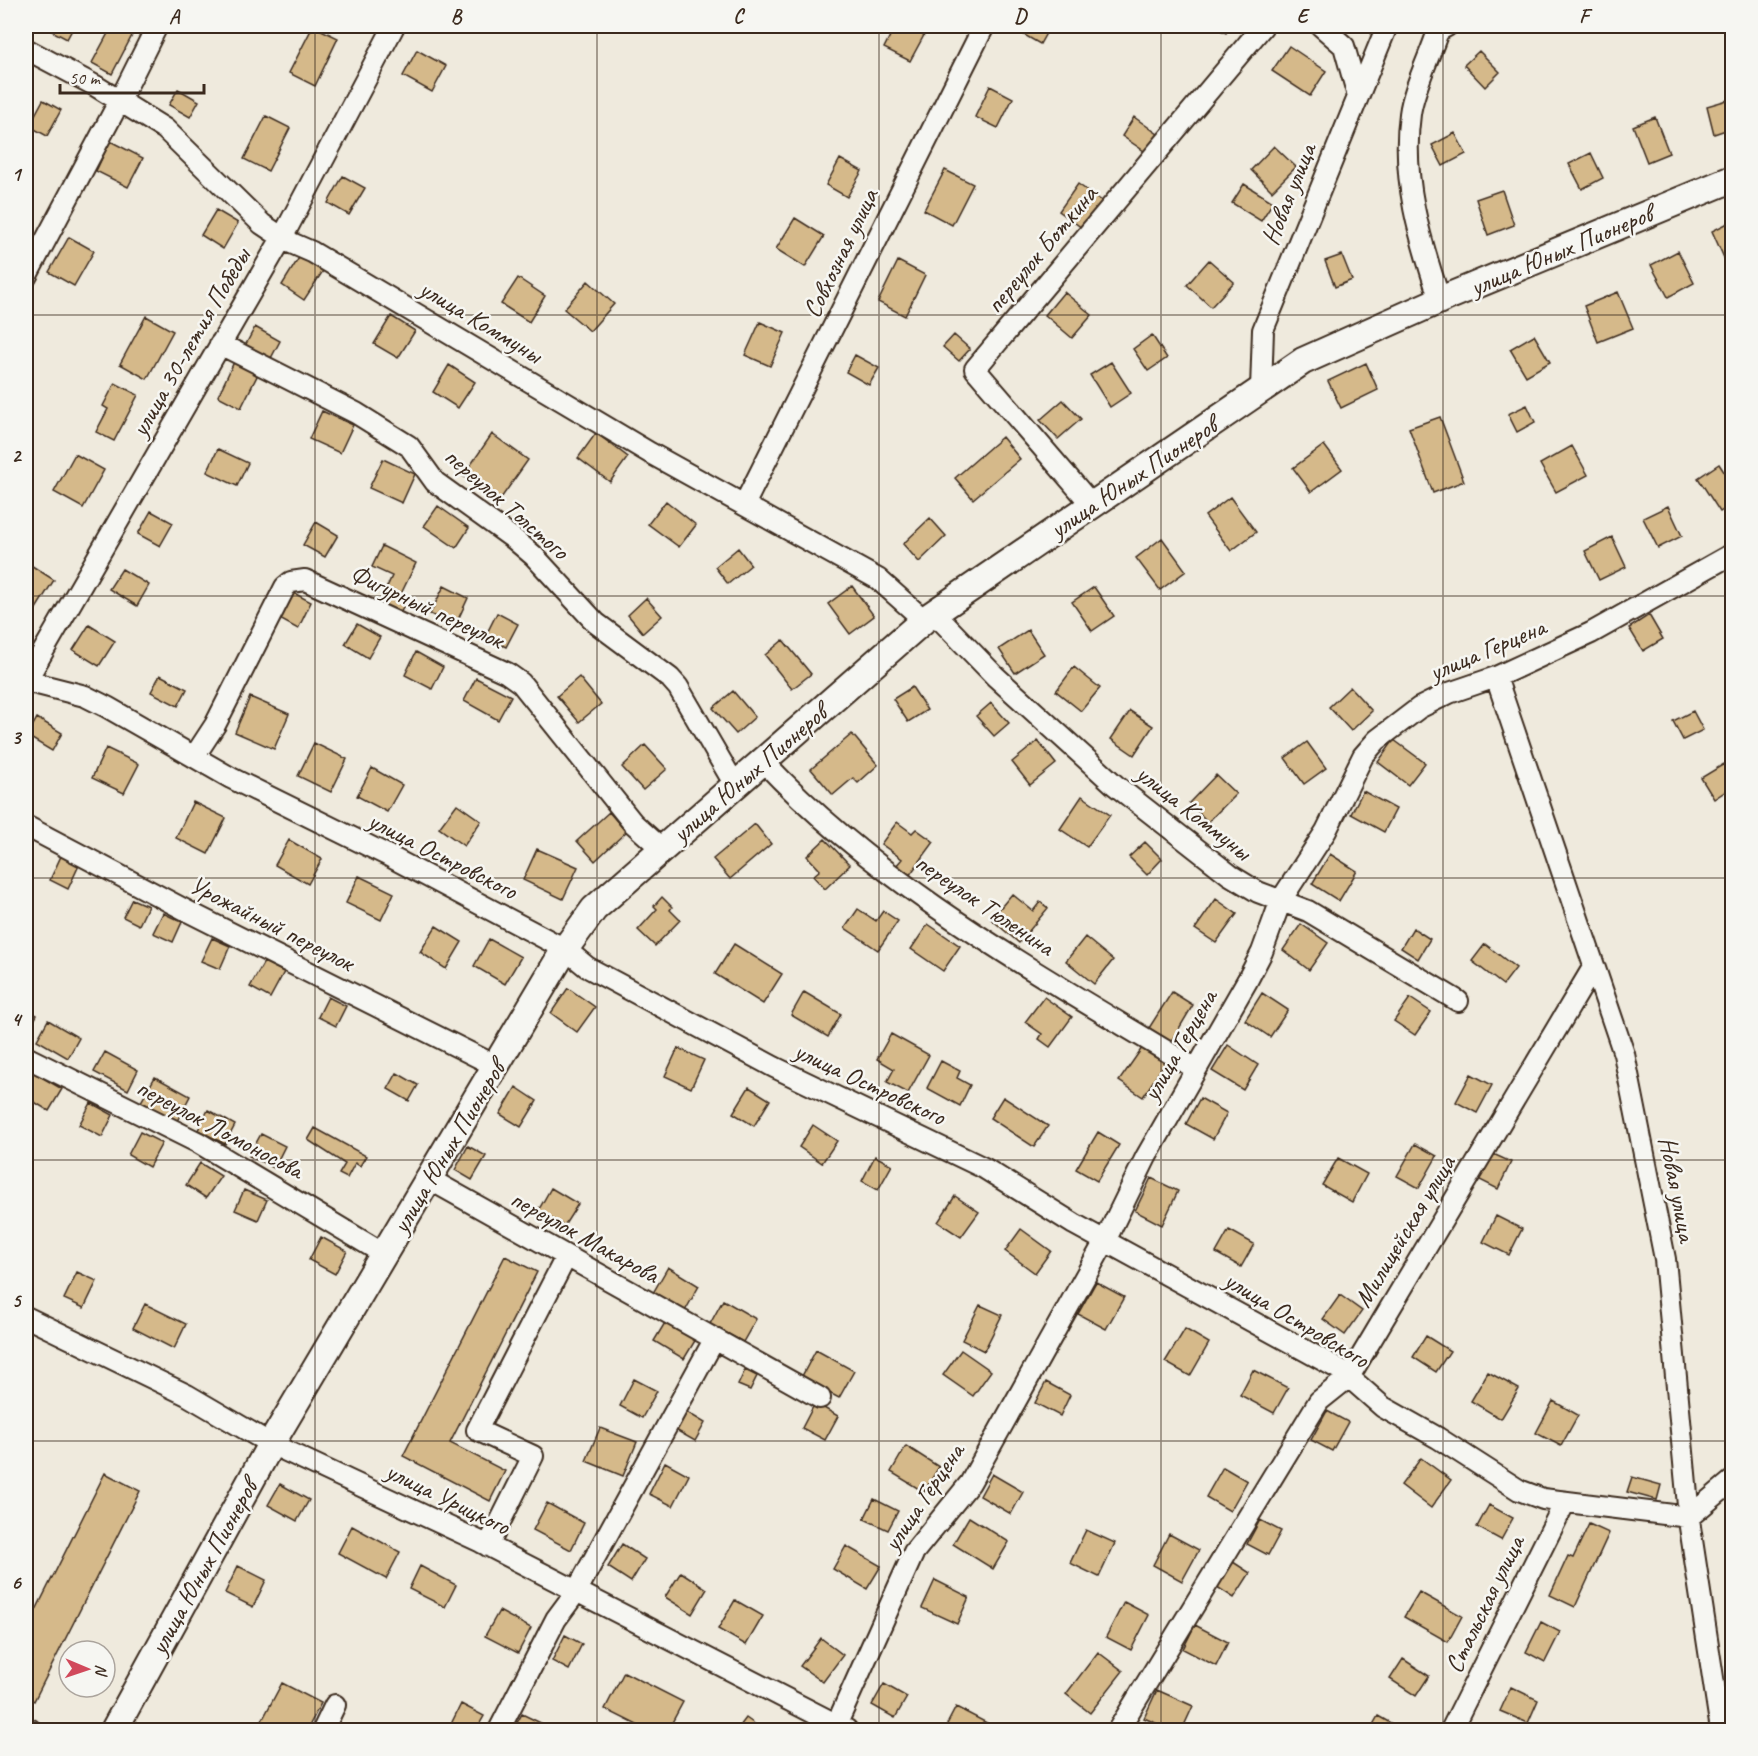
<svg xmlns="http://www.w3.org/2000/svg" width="1758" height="1756" font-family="Caveat,sans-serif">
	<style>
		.building { fill: #d5b98a; stroke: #3b2a1e; stroke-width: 1.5 }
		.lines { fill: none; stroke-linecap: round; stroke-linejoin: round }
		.minor-casing { stroke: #3b2a1e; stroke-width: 24 }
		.major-casing { stroke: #3b2a1e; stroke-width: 30 }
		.minor { stroke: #f6f6f2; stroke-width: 20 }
		.major { stroke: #f6f6f2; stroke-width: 26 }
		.grid { fill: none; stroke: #3b2a1e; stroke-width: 1.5; stroke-opacity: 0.55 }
		.labels { text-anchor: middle; stroke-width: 5; stroke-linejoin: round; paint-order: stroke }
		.street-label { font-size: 26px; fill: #3b2a1e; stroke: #f6f6f2 }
		.neatline { fill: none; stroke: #3b2a1e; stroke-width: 2 }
		.grid-label { font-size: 20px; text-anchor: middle; font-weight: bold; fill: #3b2a1e }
	</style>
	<rect width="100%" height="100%" fill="#efeadd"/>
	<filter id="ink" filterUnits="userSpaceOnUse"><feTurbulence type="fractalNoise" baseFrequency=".0167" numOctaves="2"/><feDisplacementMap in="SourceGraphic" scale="12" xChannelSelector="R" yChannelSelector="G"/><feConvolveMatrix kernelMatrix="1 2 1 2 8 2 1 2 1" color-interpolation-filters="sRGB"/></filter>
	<g filter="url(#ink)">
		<!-- building -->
		<path class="building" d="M47,26H74L67,39L46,28Z
			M112,26H137L112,74L92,63Z
			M313,26L338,38L315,86L289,73Z
			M895,26H929L910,61L884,48Z
			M937,26H955L951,33Z
			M1016,26H1050L1040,44L1014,29Z
			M1213,26H1230L1226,33Z
			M1289,46L1326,71L1310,96L1272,71Z
			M417,50L446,66L432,92L403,76Z
			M1479,51L1500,72L1485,87L1464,65Z
			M990,86L1013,98L998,128L975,117Z
			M178,89L199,101L190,117L169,105Z
			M1731,99L1732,128L1714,134L1707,106Z
			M43,100L61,110L47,136L29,126Z
			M266,116L290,128L268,171L244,159Z
			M1134,117L1162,137L1150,155L1122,136Z
			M1655,117L1669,153L1647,162L1633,126Z
			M1455,133L1466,154L1443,166L1432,145Z
			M110,141L143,158L128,187L96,171Z
			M1274,146L1296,167L1272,191L1251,170Z
			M1591,153L1603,178L1582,189L1569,164Z
			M840,159L862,171L847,197L826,185Z
			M945,170L973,184L952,225L924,210Z
			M343,176L365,188L349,215L328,203Z
			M1078,184L1106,204L1086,231L1059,211Z
			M1244,184L1273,202L1261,221L1232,203Z
			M1502,190L1514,225L1488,235L1476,199Z
			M216,210L238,223L223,249L201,235Z
			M795,218L824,236L805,267L776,249Z
			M1732,221V257L1725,260L1712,231Z
			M69,237L94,251L74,286L49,272Z
			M1678,251L1694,283L1668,297L1651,265Z
			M1342,255L1352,280L1335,287L1325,261Z
			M300,256L323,271L304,300L282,285Z
			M1209,260L1234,282L1211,307L1187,285Z
			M898,261L925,275L905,316L878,302Z
			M518,278L545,296L529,322L501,304Z
			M588,281L614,304L590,331L564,309Z
			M1064,292L1092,315L1072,338L1045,315Z
			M1618,292L1633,328L1598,342L1584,306Z
			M146,316L173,331L147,379L120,364Z
			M391,316L415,331L398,358L374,344Z
			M760,322L785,333L770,366L745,355Z
			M255,327L280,341L270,360L245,346Z
			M954,335L970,349L959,361L943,347Z
			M1152,335L1167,358L1148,371L1133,349Z
			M1534,335L1550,362L1526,376L1510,349Z
			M855,355L879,368L869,385L846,372Z
			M234,362L258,374L241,408L218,396Z
			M1111,362L1131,393L1110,407L1090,375Z
			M1366,363L1378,390L1341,408L1328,381Z
			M449,365L475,382L458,408L433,392Z
			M115,383L138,395L114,441L96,432L108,409L103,406Z
			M1063,400L1081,419L1058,439L1040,420Z
			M1527,405L1535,422L1517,432L1508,414Z
			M322,411L353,425L340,453L309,439Z
			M1440,417L1464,481L1433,493L1409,428Z
			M596,433L628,457L610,482L578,458Z
			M492,434L528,460L499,501L463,476Z
			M1002,437L1020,459L973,499L955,478Z
			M1324,445L1342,469L1311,492L1293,468Z
			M1572,446L1588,475L1556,492L1540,464Z
			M218,449L248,463L237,486L207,472Z
			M75,454L104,470L83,508L54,492Z
			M383,459L415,474L402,503L369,488Z
			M1719,464L1732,484V504L1720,512L1698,478Z
			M1230,497L1256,532L1231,551L1205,516Z
			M666,501L696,525L679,547L648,524Z
			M438,506L469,528L456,548L424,526Z
			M1668,506L1682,536L1658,548L1643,518Z
			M151,511L173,523L160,546L138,534Z
			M930,518L946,536L919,562L903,544Z
			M316,522L338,535L325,557L303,545Z
			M1612,537L1626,567L1599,580L1585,551Z
			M1162,538L1186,571L1160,590L1136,558Z
			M382,546L416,563L398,600L405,603L400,614L379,604L392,576L372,567Z
			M738,548L751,565L728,584L715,567Z
			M26,562L54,580L34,612L26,607Z
			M122,569L149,585L137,606L109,589Z
			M444,586L468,598L455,626L430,614Z
			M852,586L874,616L850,634L828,604Z
			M1094,587L1114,616L1092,631L1072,602Z
			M290,591L311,602L298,629L276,617Z
			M646,598L662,616L643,633L628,615Z
			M497,613L518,624L506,647L485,637Z
			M1649,615L1663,639L1643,651L1629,628Z
			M357,624L380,637L368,658L345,644Z
			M89,625L115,641L99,666L73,650Z
			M1028,630L1044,654L1015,673L999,649Z
			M783,640L811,674L792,689L765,655Z
			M416,652L443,667L432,689L405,675Z
			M1074,667L1100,688L1081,711L1056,691Z
			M160,675L187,689L178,706L151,692Z
			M579,677L601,704L579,722L557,696Z
			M476,678L511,696L498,720L464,701Z
			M912,687L927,710L908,722L893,699Z
			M1350,687L1372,711L1351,731L1329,707Z
			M733,691L755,717L736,734L713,708Z
			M250,697L289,714L274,749L235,732Z
			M991,703L1009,723L994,736L976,716Z
			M1130,711L1153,726L1134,755L1111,739Z
			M1693,711L1703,730L1683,740L1673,721Z
			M37,718L62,733L52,751L27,736Z
			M852,734L878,765L858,783L853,778L833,795L811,769Z
			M1394,740L1425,763L1408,785L1378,762Z
			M1038,741L1056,764L1030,785L1012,762Z
			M1307,742L1326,768L1304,784L1285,758Z
			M314,743L347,759L331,792L298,776Z
			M645,745L667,769L643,790L622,767Z
			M106,748L139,764L124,793L92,778Z
			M1724,764L1732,778V787L1714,799L1701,778Z
			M372,768L402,785L387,812L357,796Z
			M1216,775L1236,794L1208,822L1189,803Z
			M1363,791L1396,809L1384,832L1351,814Z
			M1082,796L1110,815L1087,847L1060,829Z
			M193,802L226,818L208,854L176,838Z
			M457,804L481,821L464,846L439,828Z
			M609,812L626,832L595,861L577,841Z
			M897,822L912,833L916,829L934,842L909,876L896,866L902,859L881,844Z
			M755,824L771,844L730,879L713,859Z
			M825,839L850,865L825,889L813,876L820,870L807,856Z
			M289,840L322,859L308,884L275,865Z
			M1145,842L1162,859L1147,875L1129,857Z
			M537,849L578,867L563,899L523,880Z
			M62,854L80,863L68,889L50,880Z
			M1330,854L1357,871L1339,901L1312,884Z
			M359,876L394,893L381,920L346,903Z
			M1012,894L1033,911L1040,902L1048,908L1019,943L991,919Z
			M662,897L672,907L670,910L680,920L655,946L638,930L657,909L654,906Z
			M132,899L148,906L139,925L123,917Z
			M1216,899L1237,914L1216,943L1195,929Z
			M858,909L876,921L883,911L898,921L878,950L845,928Z
			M163,913L182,922L173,942L153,933Z
			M928,924L960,946L943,971L911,949Z
			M1301,924L1328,943L1309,970L1283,950Z
			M436,926L462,942L446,969L420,952Z
			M1413,928L1430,939L1418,959L1401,948Z
			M1085,937L1113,960L1094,984L1066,961Z
			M212,938L230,946L220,969L201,961Z
			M489,939L521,957L505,984L474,966Z
			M734,944L782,974L763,1004L715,974Z
			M1485,944L1516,968L1503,985L1472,961Z
			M264,962L284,972L270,998L250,987Z
			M568,988L595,1007L577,1032L551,1013Z
			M804,992L841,1014L828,1037L791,1015Z
			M1172,992L1193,1005L1171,1042L1149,1028Z
			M1262,993L1288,1010L1270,1037L1245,1020Z
			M328,997L346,1006L336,1026L318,1017Z
			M1044,997L1072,1017L1050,1047L1039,1039L1042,1034L1025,1022Z
			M1410,998L1431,1012L1415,1035L1394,1021Z
			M26,1009L37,1015L26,1035Z
			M48,1020L79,1038L68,1058L37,1040Z
			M891,1034L929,1055L908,1093L887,1082L894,1069L877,1059Z
			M1228,1045L1258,1065L1243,1090L1212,1071Z
			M678,1048L704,1060L691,1088L665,1076Z
			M1142,1048L1165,1063L1143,1097L1119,1081Z
			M105,1052L138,1070L128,1090L94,1072Z
			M941,1061L960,1071L957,1078L970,1085L960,1106L927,1088Z
			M26,1068L62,1089L49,1111L26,1097Z
			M397,1073L418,1085L409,1101L388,1089Z
			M1471,1074L1492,1085L1477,1113L1456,1102Z
			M155,1077L190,1096L177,1121L141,1102Z
			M516,1087L537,1101L521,1127L500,1114Z
			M749,1087L770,1100L754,1126L733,1113Z
			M1003,1097L1048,1126L1034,1147L990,1118Z
			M1200,1098L1227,1113L1213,1139L1186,1124Z
			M91,1103L113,1115L102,1137L79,1125Z
			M208,1110L235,1125L225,1144L198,1130Z
			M813,1125L837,1141L822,1163L799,1147Z
			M315,1128L366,1156L360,1166L355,1163L347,1178L339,1174L345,1164L308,1140Z
			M140,1132L162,1143L149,1167L128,1155Z
			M1098,1132L1119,1145L1097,1181L1076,1169Z
			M261,1134L285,1146L274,1168L249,1156Z
			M1415,1144L1437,1156L1419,1188L1397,1176Z
			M468,1146L486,1156L472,1180L455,1170Z
			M1491,1153L1511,1162L1498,1189L1478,1179Z
			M875,1156L892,1165L878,1190L862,1181Z
			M1338,1158L1367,1174L1352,1202L1322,1185Z
			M200,1163L221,1176L206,1198L186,1185Z
			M1151,1178L1178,1191L1162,1225L1135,1211Z
			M551,1188L578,1204L564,1226L538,1211Z
			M244,1190L267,1200L258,1220L235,1210Z
			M955,1196L979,1212L961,1237L938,1222Z
			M1496,1216L1522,1229L1509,1255L1483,1242Z
			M1021,1229L1051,1251L1035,1273L1005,1251Z
			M1229,1230L1254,1244L1241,1267L1216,1253Z
			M321,1237L347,1251L335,1274L309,1260Z
			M505,1256L537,1272L450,1443L505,1471L490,1501L403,1456Z
			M668,1267L699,1286L685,1311L653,1293Z
			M77,1272L97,1281L84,1308L64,1299Z
			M1096,1282L1124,1297L1106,1329L1078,1314Z
			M1340,1295L1362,1311L1345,1335L1323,1319Z
			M723,1300L756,1319L743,1342L710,1324Z
			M145,1304L186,1324L174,1349L133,1328Z
			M980,1305L1002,1315L984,1351L962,1340Z
			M666,1321L696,1339L684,1359L654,1341Z
			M1185,1329L1209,1343L1190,1376L1165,1362Z
			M1426,1336L1450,1351L1436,1372L1413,1357Z
			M816,1350L854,1371L839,1398L801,1378Z
			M961,1350L991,1371L973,1396L943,1375Z
			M745,1370L757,1376L750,1390L738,1385Z
			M1253,1370L1288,1388L1274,1413L1240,1395Z
			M1488,1372L1519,1389L1501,1419L1471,1401Z
			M634,1379L657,1391L642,1418L620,1406Z
			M1046,1382L1070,1395L1060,1416L1035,1403Z
			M1553,1401L1578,1415L1561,1446L1536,1433Z
			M815,1403L838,1416L825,1440L802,1428Z
			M685,1411L705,1423L695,1441L674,1429Z
			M1327,1411L1348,1422L1332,1451L1311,1440Z
			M600,1428L637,1442L623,1476L586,1461Z
			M906,1446L939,1467L924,1492L891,1472Z
			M1421,1458L1451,1480L1431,1508L1401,1485Z
			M665,1462L689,1475L673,1506L649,1494Z
			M1223,1467L1247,1481L1230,1511L1206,1497Z
			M105,1473L140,1491L34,1701L26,1697V1630Z
			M992,1474L1023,1492L1011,1514L980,1496Z
			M1632,1477L1661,1485L1657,1500L1627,1492Z
			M280,1484L309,1500L297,1521L268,1505Z
			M874,1499L898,1511L888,1530L864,1519Z
			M547,1503L584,1523L571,1550L533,1530Z
			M1489,1505L1513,1518L1501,1540L1477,1527Z
			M969,1517L1009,1542L993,1569L953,1544Z
			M1260,1520L1281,1531L1268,1555L1247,1544Z
			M1589,1524L1609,1533L1575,1607L1550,1595L1568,1556L1573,1558Z
			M352,1526L400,1552L386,1579L338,1553Z
			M1086,1530L1115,1543L1099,1577L1070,1563Z
			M1169,1534L1199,1550L1182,1581L1153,1565Z
			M622,1544L645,1559L631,1582L608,1567Z
			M846,1546L881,1566L867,1589L833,1569Z
			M1230,1560L1250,1573L1234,1598L1214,1585Z
			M238,1566L266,1580L253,1607L225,1593Z
			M420,1566L456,1585L445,1607L409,1589Z
			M681,1572L707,1589L692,1614L665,1597Z
			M935,1580L969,1597L957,1624L922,1608Z
			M1419,1592L1462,1616L1448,1642L1404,1617Z
			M735,1600L763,1616L746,1645L718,1629Z
			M1124,1602L1149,1615L1131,1650L1106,1637Z
			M499,1611L531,1628L518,1653L485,1636Z
			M1541,1622L1560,1632L1545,1662L1526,1652Z
			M1195,1625L1228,1642L1216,1666L1183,1649Z
			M565,1635L582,1644L569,1670L552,1661Z
			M821,1638L843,1655L823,1682L800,1666Z
			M1098,1652L1123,1671L1090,1713L1066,1694Z
			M1403,1659L1429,1676L1416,1696L1390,1679Z
			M624,1672L683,1702L668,1730H647L605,1709Z
			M282,1683L321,1703L307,1730H257Z
			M884,1684L907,1697L895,1718L872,1705Z
			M1511,1687L1538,1700L1528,1723L1500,1711Z
			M1157,1690L1193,1706L1182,1730H1172L1144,1718Z
			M461,1704L484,1716L476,1730H448Z
			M956,1707L987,1723L983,1730H944Z
			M522,1714L545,1725L542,1730H513Z
			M1378,1716L1394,1725L1391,1730H1370Z
			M746,1718L763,1730H737Z"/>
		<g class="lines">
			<defs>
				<path id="minor" d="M1321,26L1344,46L1358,96
					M26,49L94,85L165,129L262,224L289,242L312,252L650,453L878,579L924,620
					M26,277L119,102L157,26
					M1440,300C1420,240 1401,178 1410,114C1413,89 1430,56 1438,31L1447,26
					M220,344L356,413L409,446L435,482L514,539L534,556L596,623L670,678L678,687L735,785
					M1261,389L1263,330L1387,26
					M744,505L984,26
					M1092,505L975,369L1263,26
					M934,613L995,676L1115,785L1230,875L1258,892L1308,911L1458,1001
					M1496,677L1624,1054L1665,1259L1690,1527L1721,1730
					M26,681L85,696L107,707L231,778L385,854L565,949L587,967L774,1067L984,1168L1074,1224L1341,1370L1383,1407L1438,1438L1519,1490L1543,1499L1689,1517L1732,1481
					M26,681L282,238L394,26
					M194,757L215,725L285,587L291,582L305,580L507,673L521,683L633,823L662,849
					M763,761C885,891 1045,977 1196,1069
					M26,826L191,913L496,1066
					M26,1057L199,1143L384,1254
					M429,1179L820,1398
					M26,1317L187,1395L271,1444L481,1542L847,1730
					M488,1546L533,1456L477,1430L566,1257
					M26,1727L31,1730
					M323,1730L335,1705
					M499,1730L556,1619L576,1592L714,1340
					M834,1730L914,1552L970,1483L1105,1241L1146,1157L1247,981L1262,952L1281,900L1326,831L1363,756L1377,740L1419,708L1449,693L1496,677L1591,633L1732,554
					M1118,1730L1319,1401L1349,1377L1594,966
					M1451,1730L1565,1502"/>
				<path id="major" d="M114,1730L271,1444L565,949L594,909L924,620L1303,361L1440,300L1732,179"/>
			</defs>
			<!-- minor casing -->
			<use href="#minor" class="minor-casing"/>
			<!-- major casing -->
			<use href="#major" class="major-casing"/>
			<!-- minor -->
			<use href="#minor" class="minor"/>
			<!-- major -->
			<use href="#major" class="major"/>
		</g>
	</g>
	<!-- grid -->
	<path class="grid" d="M315,26V1730M597,26V1730M879,26V1730M1161,26V1730M1443,26V1730M26,315H1732M26,596H1732M26,878H1732M26,1160H1732M26,1441H1732"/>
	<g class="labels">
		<!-- street labels -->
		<g class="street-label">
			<text transform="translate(1288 194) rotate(-68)" y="9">Новая улица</text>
			<text transform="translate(1041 249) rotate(-50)" y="9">переулок Боткина</text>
			<text transform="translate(1561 250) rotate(-23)" y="9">улица Юных Пионеров</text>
			<text transform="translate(840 253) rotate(-64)" y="9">Совхозная улица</text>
			<text transform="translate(481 321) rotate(31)" y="9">улица Коммуны</text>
			<text transform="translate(190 342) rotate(-60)" y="9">улица 30-летия Победы</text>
			<text transform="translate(1133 477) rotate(-34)" y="9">улица Юных Пионеров</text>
			<text transform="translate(507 503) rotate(41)" y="9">переулок Толстого</text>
			<text transform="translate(427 606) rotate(25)" y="9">Фигурный переулок</text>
			<text transform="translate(1487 649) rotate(-23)" y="9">улица Герцена</text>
			<text transform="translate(749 773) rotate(-41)" y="9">улица Юных Пионеров</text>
			<text transform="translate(1194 812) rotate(38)" y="9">улица Коммуны</text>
			<text transform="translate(443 855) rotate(27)" y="9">улица Островского</text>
			<text transform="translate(985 904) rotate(34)" y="9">переулок Тюленина</text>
			<text transform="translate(272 923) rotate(27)" y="9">Урожайный переулок</text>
			<text transform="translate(1179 1045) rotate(-60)" y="9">улица Герцена</text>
			<text transform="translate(870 1083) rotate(25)" y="9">улица Островского</text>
			<text transform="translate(220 1128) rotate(28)" y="9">переулок Ломоносова</text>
			<text transform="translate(448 1147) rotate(-59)" y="9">улица Юных Пионеров</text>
			<text transform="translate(1678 1189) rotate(79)" y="9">Новая улица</text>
			<text transform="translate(1404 1231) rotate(-59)" y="9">Милицейская улица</text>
			<text transform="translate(585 1236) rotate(29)" y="9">переулок Макарова</text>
			<text transform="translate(1297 1319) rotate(31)" y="9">улица Островского</text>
			<text transform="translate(923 1497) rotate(-56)" y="9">улица Герцена</text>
			<text transform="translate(448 1498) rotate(26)" y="9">улица Урицкого</text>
			<text transform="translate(203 1567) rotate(-61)" y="9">улица Юных Пионеров</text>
			<text transform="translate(1484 1604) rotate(-64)" y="9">Стальская улица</text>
		</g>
	</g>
	<!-- margin -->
	<rect width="1758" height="1756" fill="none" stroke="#f6f6f2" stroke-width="66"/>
	<!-- north arrow -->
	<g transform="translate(87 1669) rotate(92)"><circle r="28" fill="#f6f6f2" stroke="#aba49d" stroke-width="1.5"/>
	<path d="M0-4.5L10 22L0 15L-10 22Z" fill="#d1495b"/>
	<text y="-9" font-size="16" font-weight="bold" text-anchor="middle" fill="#3b2a1e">N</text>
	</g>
	<!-- scale -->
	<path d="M60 84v9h144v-9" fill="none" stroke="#3b2a1e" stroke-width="3"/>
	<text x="69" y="84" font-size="18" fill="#3b2a1e" stroke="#f6f6f2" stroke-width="4.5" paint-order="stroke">50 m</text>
	<rect x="33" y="33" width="1692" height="1690" class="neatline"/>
	<g class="grid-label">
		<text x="174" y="23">A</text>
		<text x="456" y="23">B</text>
		<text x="738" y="23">C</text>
		<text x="1020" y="23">D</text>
		<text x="1302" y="23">E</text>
		<text x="1584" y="23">F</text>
		<text x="16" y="181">1</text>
		<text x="16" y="462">2</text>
		<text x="16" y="744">3</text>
		<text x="16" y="1026">4</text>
		<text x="16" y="1307">5</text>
		<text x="16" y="1589">6</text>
	</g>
</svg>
